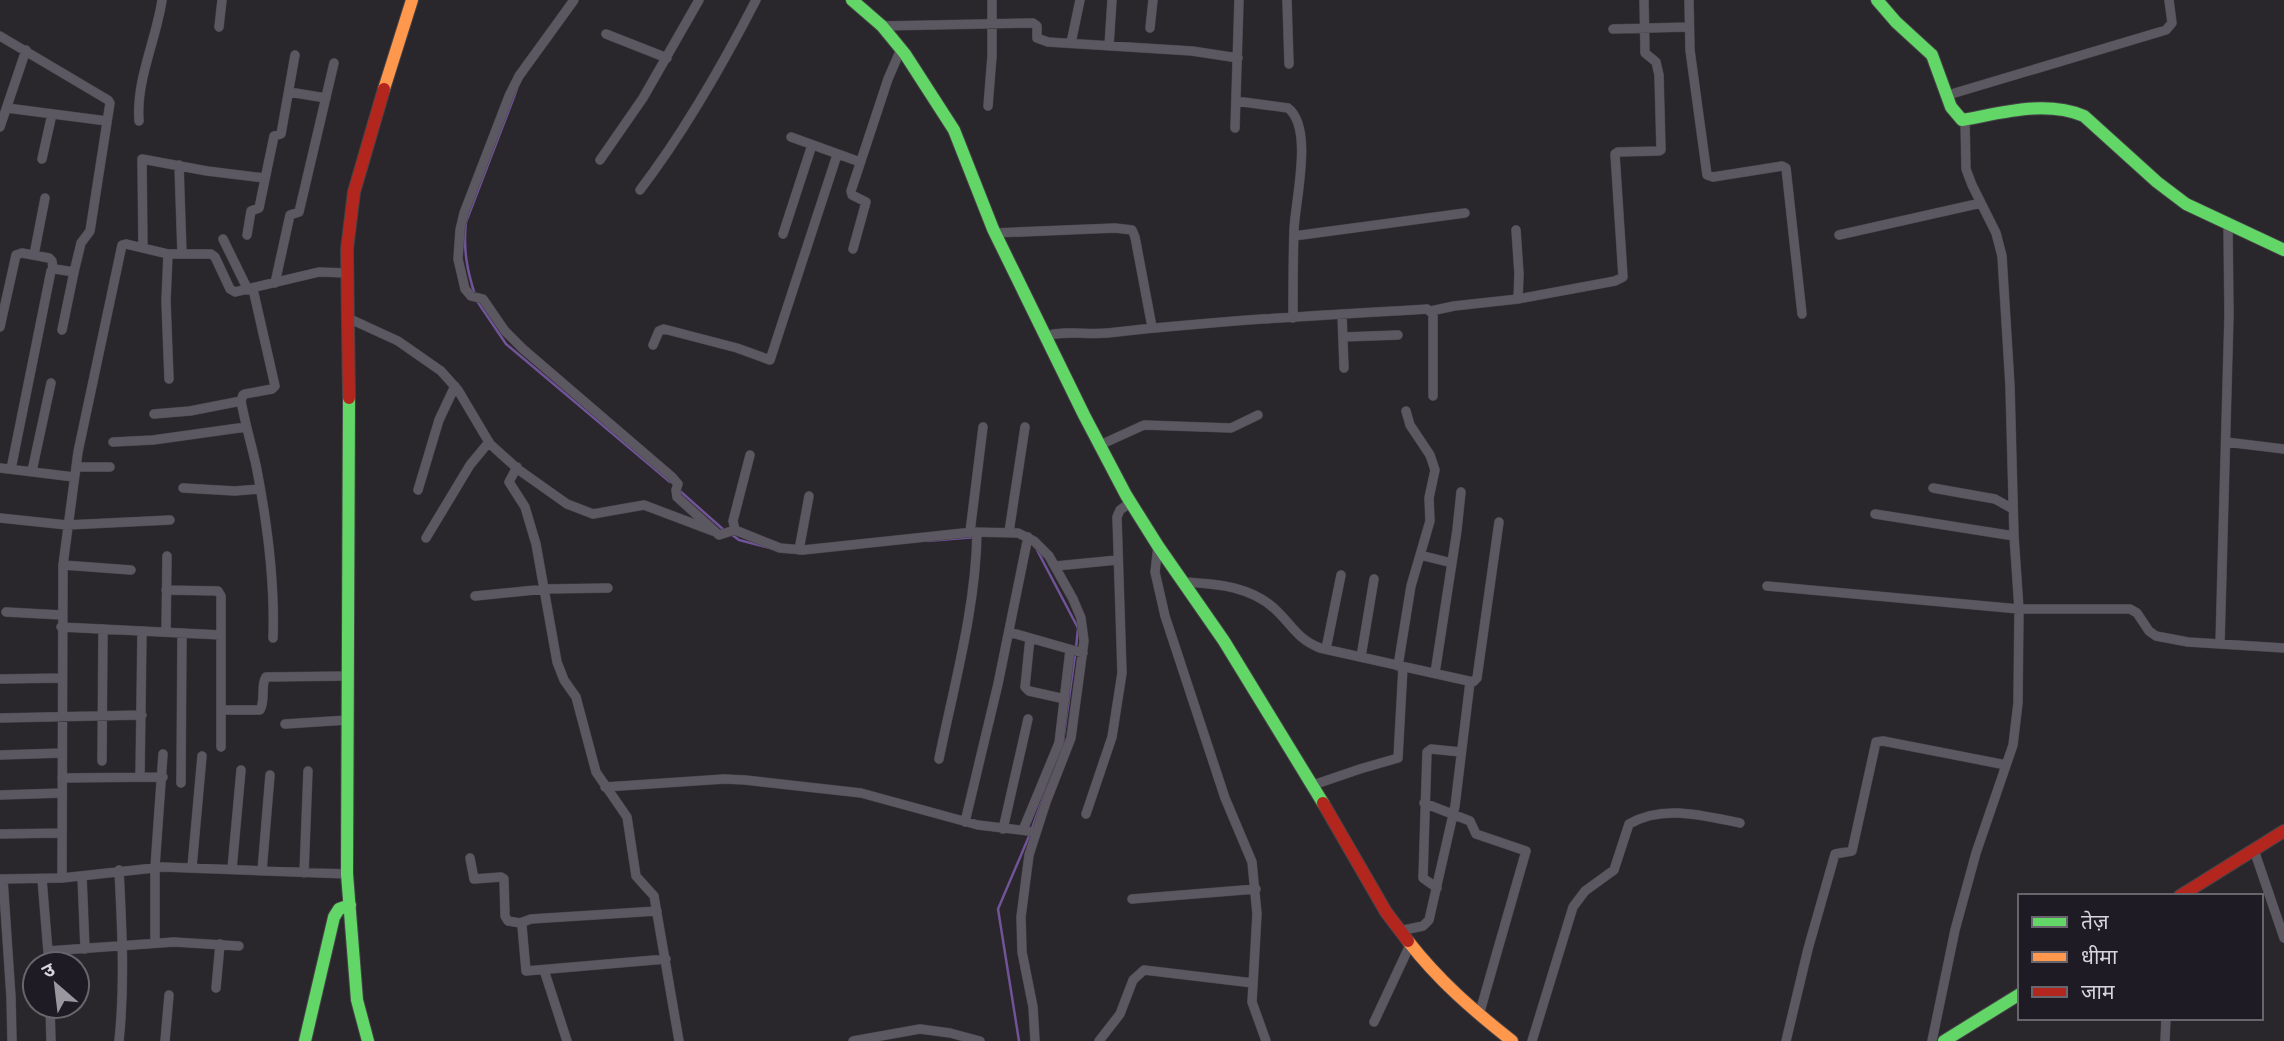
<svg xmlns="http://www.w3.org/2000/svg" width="2284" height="1041" font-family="Bitter,'Noto Sans Devanagari',serif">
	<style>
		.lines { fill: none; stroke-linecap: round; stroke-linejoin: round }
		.stream { stroke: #715398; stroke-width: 2.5 }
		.street-casing { stroke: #454347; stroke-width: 10 }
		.fast-casing { stroke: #454347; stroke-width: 14 }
		.slow-casing { stroke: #454347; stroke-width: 14 }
		.jam-casing { stroke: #454347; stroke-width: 14 }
		.street { stroke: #5c5862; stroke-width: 9 }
		.fast { stroke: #63d668; stroke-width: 12 }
		.slow { stroke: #ff974d; stroke-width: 12 }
		.jam { stroke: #b3261e; stroke-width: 12 }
	</style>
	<rect width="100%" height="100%" fill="#29262c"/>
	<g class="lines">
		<!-- stream -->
		<path class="stream" d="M475,295C467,270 463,249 466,222L517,89
			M477,301L506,344L670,482
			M680,491L725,531
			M731,534L739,540L770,548
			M927,541L976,537
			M1037,550L1078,628L1076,648
			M1063,742L1075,655
			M1019,1041L998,909L1030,834L1056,761"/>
		<defs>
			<path id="street" d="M574,0L519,76L509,96L464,213L460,230L458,259L465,289L471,296L483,299L505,331L523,349L672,477L678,484L676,490L677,497L719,535L735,530L780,548L803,550L973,532L1018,533L1034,541L1049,556L1073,599L1081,618L1084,641L1071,738L1046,802L1029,855L1021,917L1022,952L1033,1007L1035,1041
				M1287,0L1289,64
				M1689,0L1690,50L1707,175L1713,177L1782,166L1786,168L1802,314
				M882,26L1033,23L1037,26V38L1048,42L1192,51L1238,58
				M219,27L222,0
				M1150,28L1153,0
				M1613,29L1688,27
				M606,34L667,58
				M0,36L108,100L110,103L90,231L81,243L74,272L55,269L51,271L11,469
				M1071,43L1080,0
				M1109,46L1112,0
				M289,92L326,98
				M1948,95L2166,30L2172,23L2169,0
				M1236,101L1288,108C1314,128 1295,201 1294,230C1293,260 1293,289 1293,318
				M988,106L992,56V0
				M7,108L107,121
				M139,121C136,79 156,41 162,0
				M0,127L26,50
				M1235,128L1239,0
				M791,137L860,162
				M42,159L52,114
				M600,160L643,98L699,0
				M179,165L182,254
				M640,190C685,131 722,66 756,0
				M1516,230L1519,274L1518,299
				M995,233L1115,228L1132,230L1135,237L1152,327
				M783,234L812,145
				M247,235L251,211L259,208L274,136L281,134L295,55
				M1839,235L1981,203
				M1294,236L1465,213
				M223,239L248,290
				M143,248L142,159L207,171L265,178
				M853,249L866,202L852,195L851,191L888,79L901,49
				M168,254L166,301L169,379
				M34,255L45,198
				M275,283L290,215L299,212L334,63
				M253,289L275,386L272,389L245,394L243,395L241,401C245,423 251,443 256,465C267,521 275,581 273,638
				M1431,311L1454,306L1518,299L1615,281L1623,277L1615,154L1618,152L1659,151L1661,150L1659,75L1656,62L1645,53L1644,0
				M1342,314L1344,368
				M348,318L398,341L441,371L458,390L490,444L519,470L567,504L593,514L644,505L713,531
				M0,327L16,255L22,253L49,258L52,261L53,269
				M62,330L74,272
				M1045,336C1067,330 1086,335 1108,333C1214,321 1321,315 1427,309L1433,314V396
				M1343,337L1398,335
				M653,345L659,331L664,329L737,348L770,360L837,155
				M154,414L190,411L241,401
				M113,442L153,440L246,427
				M2226,442L2284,449
				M1100,445L1144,425L1231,428L1258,415
				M76,467H110
				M517,467L509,482L525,507L536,544L557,662L564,680L576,697L596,772L627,817L636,876L654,896L679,1041
				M0,468L74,477
				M32,471L51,383
				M183,488L235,491L260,489
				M1933,488L1995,499L2013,509
				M418,490L439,420L455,386
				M1875,514L2014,536
				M0,518L67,525L170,520
				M735,530L733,521L750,455
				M970,532L983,427
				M1009,532L1025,427
				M426,538L470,465L489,442
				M1158,546L1155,572L1165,616L1225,798L1252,862L1257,914L1252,1002L1266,1041
				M799,550L809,496
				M1420,555L1452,563
				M63,565L131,570
				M1056,566L1117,560
				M1184,582C1218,584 1253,586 1278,612C1294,628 1298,639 1320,648L1473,682L1477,678L1499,522
				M1767,586L2019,609H2130L2137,613L2149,631L2156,636L2188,642L2284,648
				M166,590L218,591L221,596V635
				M475,596L545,589L608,588
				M6,612L62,615
				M61,627L221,635V747
				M166,632L167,556
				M1009,632L1083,653
				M1030,638L1025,687L1029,691L1065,699
				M2220,644L2229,315L2228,224
				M1326,649L1341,575
				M1361,657L1374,579
				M1398,666L1411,586L1430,521L1429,498L1435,470L1430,455L1410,425L1406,411
				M1435,673L1457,530L1461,492
				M0,679L62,678
				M221,710H260C266,700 260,686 266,677L348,676
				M0,718L142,715
				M285,724L348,720
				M0,755L62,753
				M939,759C954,685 976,608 977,532
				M102,761L103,629
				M140,777L142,631
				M62,778L163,777
				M181,783L182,633
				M1313,785L1360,769L1398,758L1403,667
				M605,787L724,779L745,780L861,793L978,825L1036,832
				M0,795L62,793
				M1424,803L1470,821L1476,834L1526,851L1479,1015
				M1086,814L1112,737L1122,673L1117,517L1120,510L1131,502
				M965,822L998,684L1028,537
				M1003,829L1028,719
				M1023,830L1059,743L1070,650
				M0,834L62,833
				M2254,850L2284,938
				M470,858L474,879L501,877L504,879L505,916L508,921L520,923L522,926L526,971L666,959
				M192,867L202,756
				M232,869L241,770
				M119,870C122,928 125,984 119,1041
				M262,871L270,775
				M304,873L308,771
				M82,876L85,949
				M62,878L63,565L78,452L122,245L126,244L168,254H211L215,257L230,289L235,292L319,272L347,273
				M0,879L62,878L163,867L347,874
				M3,879L11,997L12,1041
				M42,879L49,964
				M1437,888L1423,878L1427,752L1431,749L1461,752
				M1132,899L1256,889
				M520,923L531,919L657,911
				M1399,931L1423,926L1429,920L1455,806L1470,682
				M155,943V867L163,754
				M48,951L174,942L239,946
				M544,970L567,1041
				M216,988L220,944
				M50,1006L51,1041
				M1374,1022L1410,945
				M165,1041L169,995
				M853,1041L920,1029L950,1033L980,1041
				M1099,1041L1120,1014L1133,980L1144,970L1253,983
				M1532,1041L1573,907L1585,891L1614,870L1629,824C1663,804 1704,816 1740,823
				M1786,1041L1808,949L1835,854L1852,851L1876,742L1883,741L2006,765
				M1932,1041L1955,930L1976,853L2013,745L2018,703L2019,609L2014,536L2010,386L2002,256L1996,233L1972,185L1966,169L1965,120
				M2165,1041L2166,1018"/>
			<path id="fast" d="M852,0L882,26L905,54L954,130L993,229L1084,415L1126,495L1158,546L1224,641L1323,803
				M1877,0L1896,22L1932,55L1951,107L1962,120C2002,113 2045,100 2084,116L2157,182L2186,204L2284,250
				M349,398L347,874L357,1000L368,1041
				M305,1041L334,917L339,909L350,905
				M1944,1041L2020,994"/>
			<path id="slow" d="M384,89L412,0
				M1408,941C1439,981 1473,1010 1512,1041"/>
			<path id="jam" d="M349,398L347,249L354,192L384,89
				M1323,803L1386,912L1408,941
				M2180,896L2284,831"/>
		</defs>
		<!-- street casing -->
		<use href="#street" class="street-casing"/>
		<!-- fast casing -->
		<use href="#fast" class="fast-casing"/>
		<!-- slow casing -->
		<use href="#slow" class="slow-casing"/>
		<!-- jam casing -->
		<use href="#jam" class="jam-casing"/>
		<!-- street -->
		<use href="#street" class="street"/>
		<!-- fast -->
		<use href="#fast" class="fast"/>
		<!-- slow -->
		<use href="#slow" class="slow"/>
		<!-- jam -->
		<use href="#jam" class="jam"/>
	</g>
	<!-- legend -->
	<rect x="2018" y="894" width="245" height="126" fill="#1e1b24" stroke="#68656d" stroke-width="2"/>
	<rect x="2032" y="917" width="35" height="10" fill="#63d668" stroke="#68656d" stroke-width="2"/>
	<text x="2081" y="929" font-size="21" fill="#d7d4db">तेज़</text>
	<rect x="2032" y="952" width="35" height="10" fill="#ff974d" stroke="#68656d" stroke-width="2"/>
	<text x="2081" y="964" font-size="21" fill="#d7d4db">धीमा</text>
	<rect x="2032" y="987" width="35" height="10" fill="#b3261e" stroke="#68656d" stroke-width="2"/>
	<text x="2081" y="999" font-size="21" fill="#d7d4db">जाम</text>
	<!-- north arrow -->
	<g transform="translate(56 985) rotate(332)"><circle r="33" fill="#1e1b24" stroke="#68656d" stroke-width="2"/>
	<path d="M0-5L12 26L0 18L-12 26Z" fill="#9a979e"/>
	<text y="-10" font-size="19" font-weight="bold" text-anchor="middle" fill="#d7d4db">उ</text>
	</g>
</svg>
